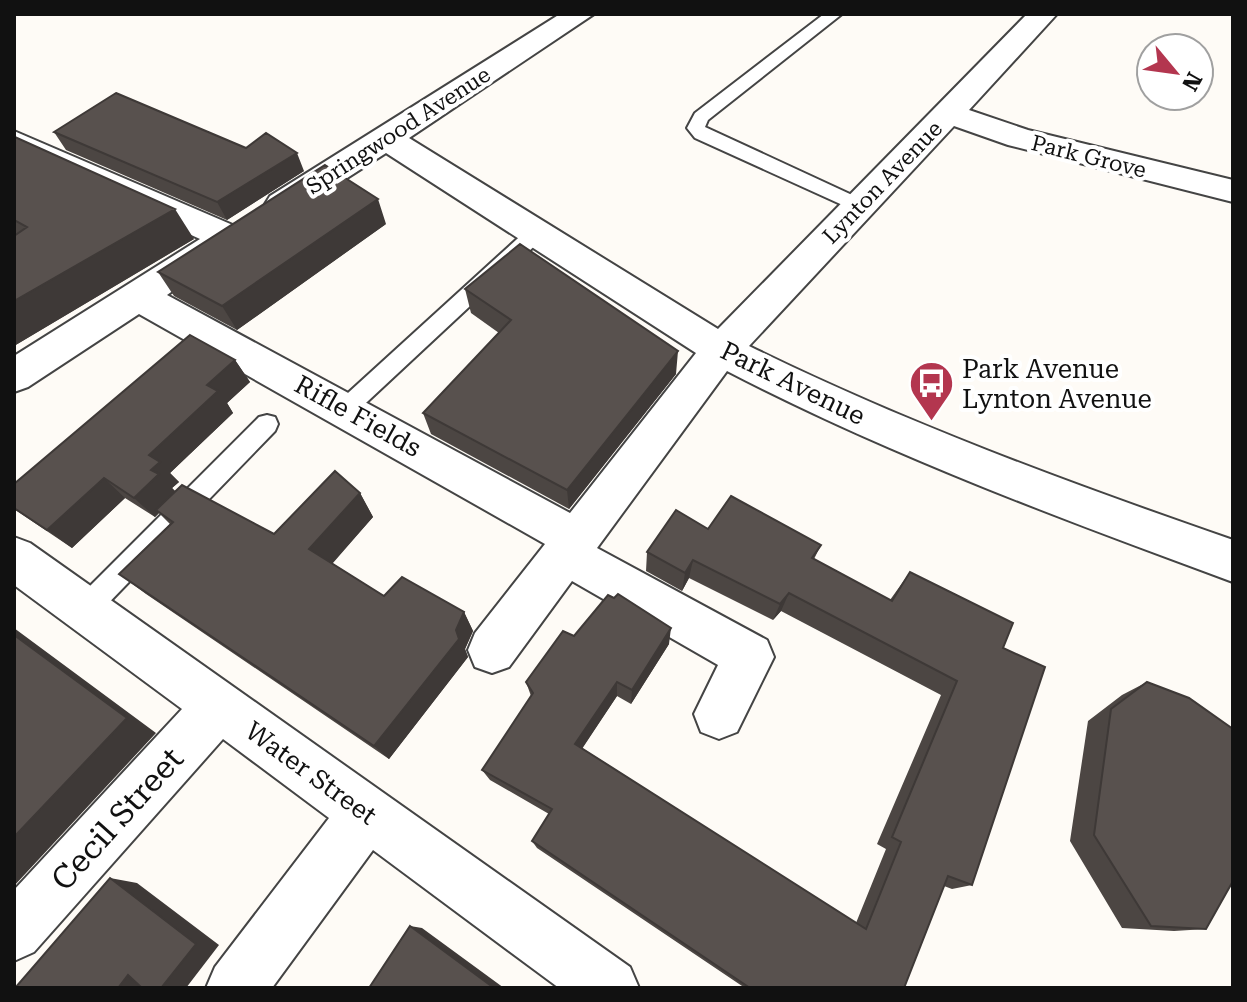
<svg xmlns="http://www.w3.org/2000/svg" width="1247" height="1002" font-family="'Roboto Serif',serif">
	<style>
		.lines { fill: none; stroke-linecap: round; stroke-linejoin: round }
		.lane-casing { stroke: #444; stroke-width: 4 }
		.street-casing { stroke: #444; stroke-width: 4 }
		.lane { fill: #fff; fill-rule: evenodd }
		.street { fill: #fff; fill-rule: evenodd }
		.wall { fill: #4c4643 }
		.shaded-wall { fill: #3e3937 }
		.building { fill: #58514e; stroke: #3e3937; stroke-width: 2 }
		.labels { text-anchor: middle; stroke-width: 8; stroke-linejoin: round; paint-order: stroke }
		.far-street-label { font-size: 22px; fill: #111; stroke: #fff }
		.poi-label { font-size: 26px; fill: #111; stroke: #fff; text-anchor: start }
		.street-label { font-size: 26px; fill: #111; stroke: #fff }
		.near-street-label { font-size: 32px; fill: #111; stroke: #fff }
	</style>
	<rect width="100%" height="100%" fill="#fefbf6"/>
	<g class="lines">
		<defs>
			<path id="lane" d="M824,14H842L708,120L705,127L865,201V211L858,212L695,138L687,128L695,113Z
				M535,227L545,234L542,239L353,415H337L334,409L337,403L528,229Z
				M267,415L275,417L278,424L275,431L94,618L85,621L76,618L72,609L76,600L259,417Z"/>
			<path id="street" d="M560,14H594L409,138L718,329L1027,14H1057L969,110L1028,130L1233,180V202L1008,145L954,126L749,346C905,423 1069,483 1233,540V582C1062,519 889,455 727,371L597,548L767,640L774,657L737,732L719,739L701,732L694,714L718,665L572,581L509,667L492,673L475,667L468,650L475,633L545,544L139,314L28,387L14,392V356L200,239L14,154V131L242,229L247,238L242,247L230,250L167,295L570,513L696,353L386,153L294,212L282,216L270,212L265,204L270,196Z
				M14,537L30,543L630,967L639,988H559L373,850L272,988H206L215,967L329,818L223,739L34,952L14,961V890L182,709L14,585Z"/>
		</defs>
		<!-- lane casing -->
		<use href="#lane" class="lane-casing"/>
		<!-- street casing -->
		<use href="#street" class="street-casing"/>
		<!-- lane -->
		<use href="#lane" class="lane"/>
		<!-- street -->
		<use href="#street" class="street"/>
	</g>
	<!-- wall -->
	<path class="wall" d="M54,132L304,171L227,220L66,150Z
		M14,137L194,239L14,346Z
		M386,224L237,330L174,296L158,272Z
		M465,289L676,374L569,509L431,434L423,413L499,333L471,313Z
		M235,360L250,382L227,403L233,413L170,473L179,482L172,488L175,491L274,534L360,493L373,517L332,563L384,596L464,612L473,631L465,649L468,657L389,759L146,594L119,574L170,524L159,513L155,517L125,498L72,548L14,509V484Z
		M708,529L821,545L814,559L890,600L910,572L1003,648L972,885L952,889L944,886L904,988H745L537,848L532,841L549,814L490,780L482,770L531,696L526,682L574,636L669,644L631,704L617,696L582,748L856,923L886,849L877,844L941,695L781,611L773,620L689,578L682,591L646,571L647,552Z
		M1147,682L1206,929L1174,931L1122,928L1070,841L1088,721L1122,695Z"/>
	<!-- shaded-wall -->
	<path class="shaded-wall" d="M297,153L304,171L227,220L217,202Z
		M378,199L386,224L237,330L222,306Z
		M175,209L194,239L14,346V301Z
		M678,351L676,374L569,509L567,490Z
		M235,360L250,382L227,403L233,413L170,473L179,482L172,488L178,494L156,510L159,513L155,517L134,498L149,455L207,385Z
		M104,478L125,498L72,548L47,530Z
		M360,493L373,517L326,571L309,549Z
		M693,560L689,578L682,591L685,573Z
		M789,593L781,611L773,620L780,604Z
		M464,612L473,631L465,649L468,657L389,759L374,746L456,630Z
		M14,628L156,733L14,886Z
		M671,628L669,644L631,704L632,690Z
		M617,682V696L578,755L575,744Z
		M110,878L137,883L219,945L186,988H161Z
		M410,926L422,928L504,988H494Z
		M128,975L145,988H118Z"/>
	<!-- building -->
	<path class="building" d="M116,93L246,148L266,133L297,153L217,202L54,132Z
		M14,137H15L175,209L14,301V236L27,227L14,220Z
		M325,165L378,199L222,306L158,272Z
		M520,244L678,351L567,490L423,413L511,320L465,289Z
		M190,335L235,360L207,385L218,391L149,455L160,462L151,470L159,474L134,498L104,478L47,530L14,508V484Z
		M335,471L360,493L309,549L384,596L402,577L464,612L456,630L459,639L374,746L119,574L173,522L156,510L182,485L274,534Z
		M731,496L821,545L812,558L892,601L910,572L1013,623L1003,648L1045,667L972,885L948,876L904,988H750L532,841L552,809L482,770L533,693L526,682L563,631L574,636L608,595L614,598L618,594L671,628L632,690L617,682L575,744L866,929L901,842L892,837L957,681L789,593L780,604L693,560L685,573L647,552L676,510L708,529Z
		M14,635L127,718L14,837Z
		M1147,682L1189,698L1233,729V881L1206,929L1151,926L1094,835L1111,709Z
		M110,878L196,944L161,988H142L128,975L118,988H15Z
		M410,926L494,988H369Z"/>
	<!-- icons -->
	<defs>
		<symbol id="bus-pin" viewBox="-11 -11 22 30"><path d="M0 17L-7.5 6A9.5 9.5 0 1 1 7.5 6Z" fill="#b3364f" stroke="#fff"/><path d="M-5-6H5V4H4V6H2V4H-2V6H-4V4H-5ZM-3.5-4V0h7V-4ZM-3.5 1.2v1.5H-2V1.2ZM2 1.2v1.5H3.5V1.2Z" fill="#fff"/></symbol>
	</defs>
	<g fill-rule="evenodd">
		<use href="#bus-pin" x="906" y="358" width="51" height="69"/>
	</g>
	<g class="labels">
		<!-- far-street labels -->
		<g class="far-street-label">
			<text transform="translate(398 130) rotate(-33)" y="8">Springwood Avenue</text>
			<text transform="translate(1089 156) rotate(14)" y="8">Park Grove</text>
			<text transform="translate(882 182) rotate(-46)" y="8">Lynton Avenue</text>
		</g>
		<!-- poi labels -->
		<g class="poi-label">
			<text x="962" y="378">Park Avenue<tspan x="962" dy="30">Lynton Avenue</tspan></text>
		</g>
		<!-- street labels -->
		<g class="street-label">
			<text transform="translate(793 383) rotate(26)" y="9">Park Avenue</text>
			<text transform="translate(358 416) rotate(29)" y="9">Rifle Fields</text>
			<text transform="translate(311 773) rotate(36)" y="9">Water Street</text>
		</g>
		<!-- near-street labels -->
		<g class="near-street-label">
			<text transform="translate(117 819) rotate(-48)" y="11">Cecil Street</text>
		</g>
	</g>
	<!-- border -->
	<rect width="1247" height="1002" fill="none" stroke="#111111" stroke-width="32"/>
	<!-- north arrow -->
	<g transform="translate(1175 72) rotate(119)"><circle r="38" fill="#ffffff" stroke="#a0a0a0" stroke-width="2"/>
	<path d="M0-6L14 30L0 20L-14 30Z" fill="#b3364f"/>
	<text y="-12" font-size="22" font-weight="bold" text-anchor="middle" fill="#111111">N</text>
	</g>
</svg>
